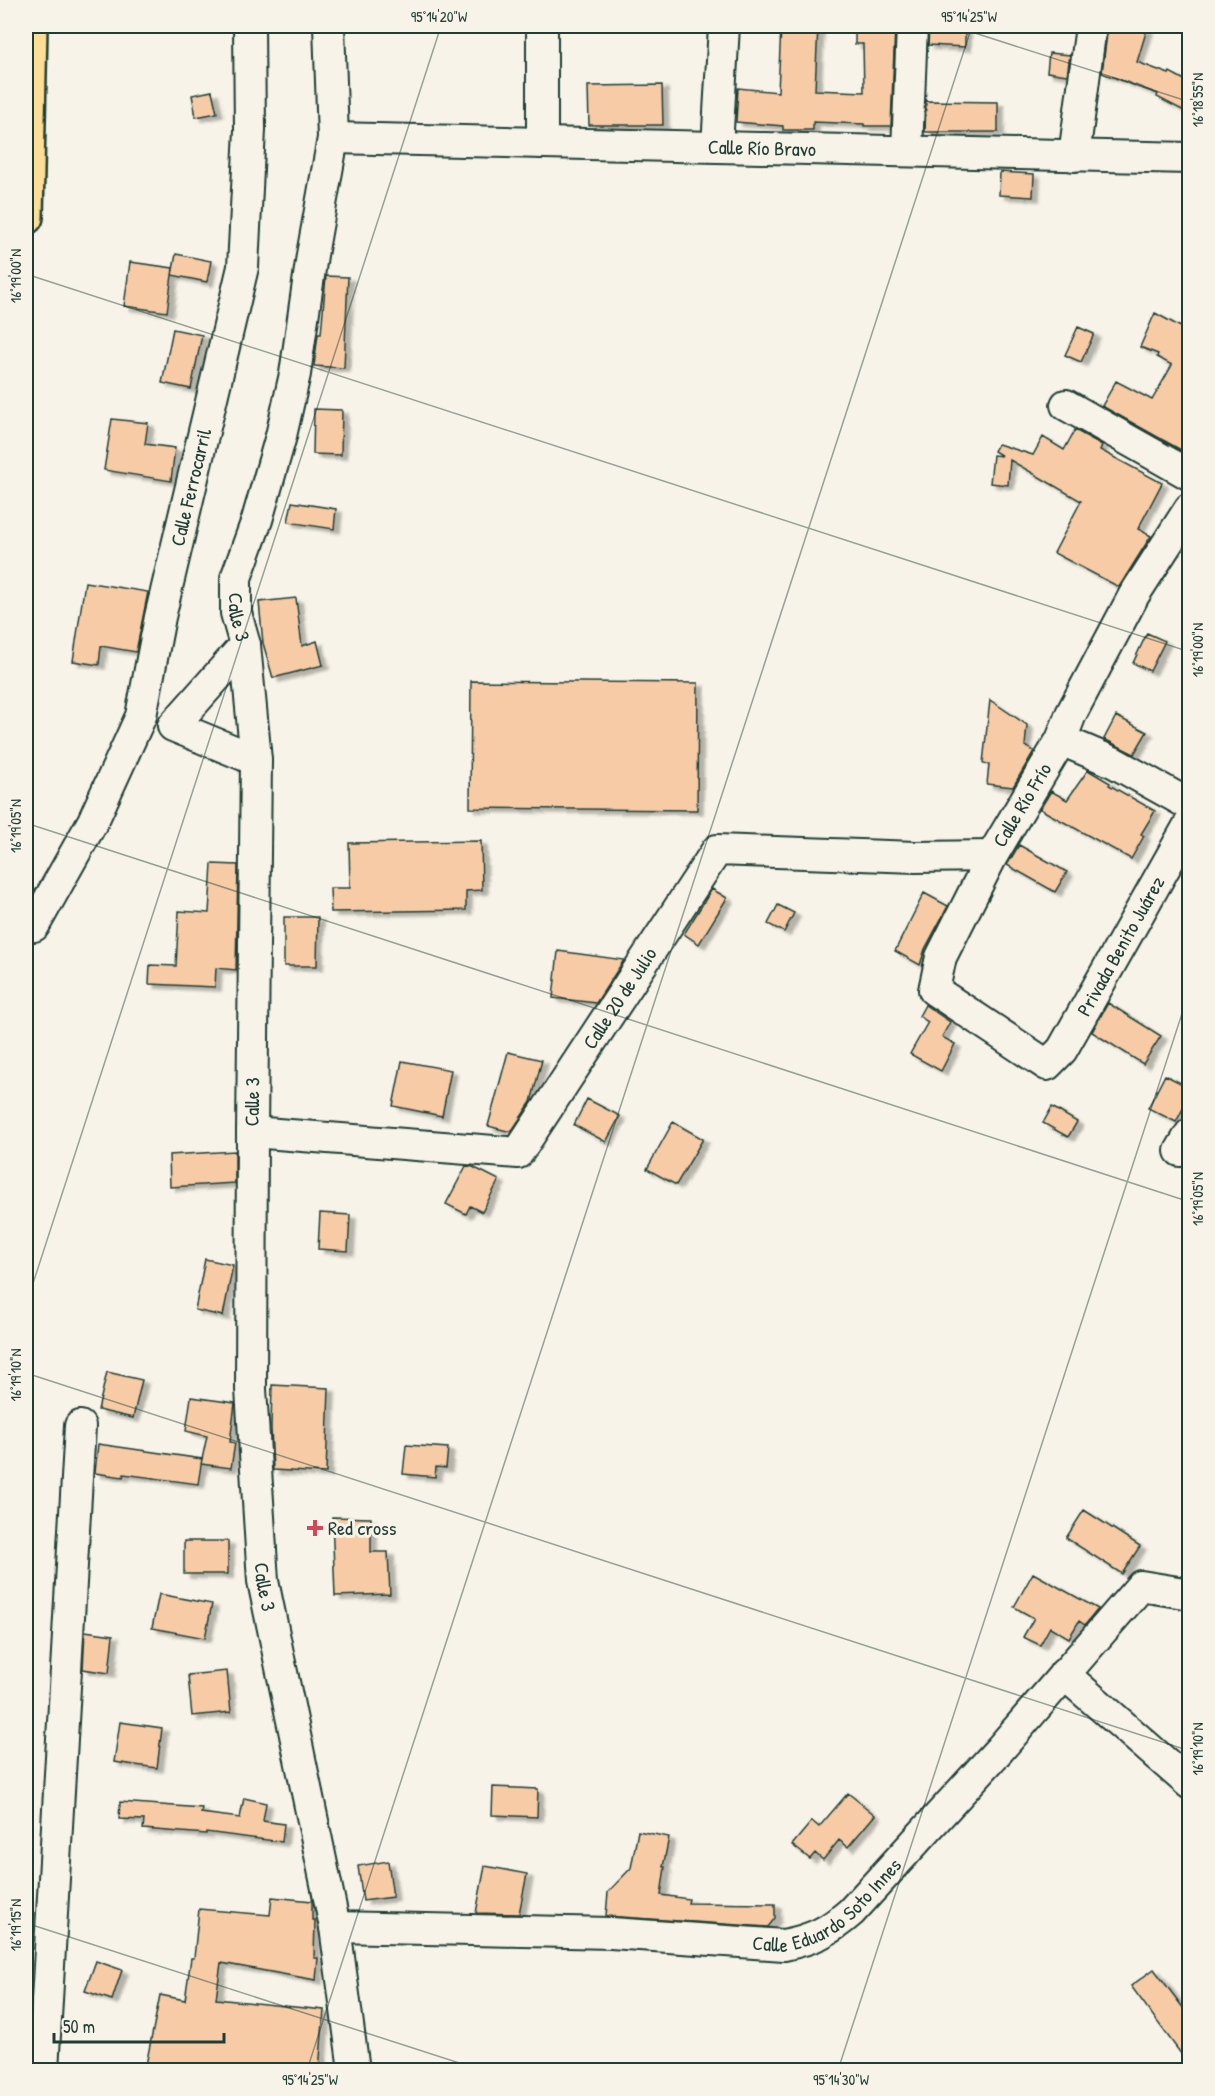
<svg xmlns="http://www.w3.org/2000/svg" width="1215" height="2096" font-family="'Patrick Hand',sans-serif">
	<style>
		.building { fill: #f7cba6; stroke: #1f3d34; stroke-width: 1.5; filter: url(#shadow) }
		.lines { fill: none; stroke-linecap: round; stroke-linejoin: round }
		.minor-casing { stroke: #1f3d34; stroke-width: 34 }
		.major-casing { stroke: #1f3d34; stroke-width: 38 }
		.minor { stroke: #f7f3e8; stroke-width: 30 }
		.major { stroke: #fede96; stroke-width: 33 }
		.ticks { fill: none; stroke: #1f3d34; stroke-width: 1.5; stroke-opacity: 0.45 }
		.poi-dot { fill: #d1495b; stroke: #f7f3e8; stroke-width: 2 }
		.labels { text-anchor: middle; stroke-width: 6; stroke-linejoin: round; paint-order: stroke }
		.street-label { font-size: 20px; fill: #1f3d34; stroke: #f7f3e8 }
		.poi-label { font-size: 20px; fill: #1f3d34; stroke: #f7f3e8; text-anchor: start }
		.neatline { fill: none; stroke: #1f3d34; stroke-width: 2 }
		.ticks-label { font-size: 15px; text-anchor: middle; fill: #1f3d34 }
	</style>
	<defs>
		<filter id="shadow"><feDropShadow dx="6" dy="4" stdDeviation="1.5" flood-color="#0004"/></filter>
	</defs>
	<rect width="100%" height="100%" fill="#f7f3e8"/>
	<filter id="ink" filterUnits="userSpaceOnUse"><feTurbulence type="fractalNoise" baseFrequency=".0167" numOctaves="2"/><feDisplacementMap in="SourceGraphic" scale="12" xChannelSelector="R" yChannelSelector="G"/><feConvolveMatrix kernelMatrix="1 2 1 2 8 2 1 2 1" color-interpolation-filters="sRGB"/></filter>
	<g filter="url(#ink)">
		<!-- building -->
		<path class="building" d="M781,26H818L815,90L864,92L863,44H855V26H895L891,126H864V124L813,122V130H783V126L736,122L738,88L778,92Z
			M1108,26H1138L1147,29L1137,62L1169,74L1170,72L1190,83V114L1157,97L1158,94L1102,73Z
			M929,27L965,28V47L928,45Z
			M1049,53L1070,55L1067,75L1047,72Z
			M662,85L663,125H589L588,86Z
			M212,91L217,113L196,117L192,95Z
			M926,101L998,102V132H925Z
			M1000,172L1034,174L1033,197L999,195Z
			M176,254L211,261L207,282L172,275Z
			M130,262L173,268L167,312L124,306Z
			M326,276L348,277L344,368L314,366L318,334H321Z
			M1155,313L1190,332V455L1102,406L1116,381L1152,400L1172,365L1157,357L1158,354L1140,347Z
			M1078,327L1094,334L1081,362L1065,355Z
			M173,329L202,335L191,389L162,383Z
			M314,409L342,410L341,455L313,454Z
			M112,419L148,423L145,444L175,448L171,481L104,470Z
			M1075,430L1102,445L1100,450L1162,483L1138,529L1151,536L1119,587L1054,553L1081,501L1010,460L1008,485L990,483L993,455L1002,456L994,451L998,444L1033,455L1043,437L1064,450Z
			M292,502L336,509L334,529L288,522Z
			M85,582L148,592L136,652L101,646L99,665L73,661Z
			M296,598L302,646L317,641L323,665L273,678L263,643L259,602Z
			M1147,633L1165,641L1150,671L1133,663Z
			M471,681L698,683L697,810L470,808Z
			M990,700L1027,725L1025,746L1034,751L1013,787L987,784L989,764L983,763Z
			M1116,716L1147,732L1134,754L1104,739Z
			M1088,770L1110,783L1109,785L1155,811L1141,834L1144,836L1131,859L1040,809L1051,791L1067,800Z
			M481,841L482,890L466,891V910L331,912L330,888H350L349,843Z
			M1019,845L1067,872L1055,892L1007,865Z
			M212,864L238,865L236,970L216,968L215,987L149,984L150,965L176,966L179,911L209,913Z
			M712,889L727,898L699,944L684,934Z
			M924,893L948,906L925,949L920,965L895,951Z
			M778,905L794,913L784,932L768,924Z
			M284,917H318L317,966H284Z
			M558,951L624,960L596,1003L553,998Z
			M1108,1003L1161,1036L1143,1064L1092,1032Z
			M925,1005L950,1022L942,1037L955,1044L941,1071L910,1054L928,1022L919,1016Z
			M508,1052L542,1060L531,1102L511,1132L488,1126Z
			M402,1061L451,1070L442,1116L393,1106Z
			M1165,1075L1190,1088V1095L1176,1122L1148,1108Z
			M587,1099L620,1116L606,1142L574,1125Z
			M1052,1107L1077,1122L1068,1137L1043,1123Z
			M673,1122L703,1139L676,1185L647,1169Z
			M235,1151V1183L170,1187L169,1155Z
			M466,1166L473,1167L499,1180L482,1212L470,1206L466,1214L446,1204Z
			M320,1213L350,1215L348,1251L318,1249Z
			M205,1259L233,1265L223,1316L195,1310Z
			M107,1372L142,1380L133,1418L98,1410Z
			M272,1385L329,1388L326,1473L273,1470L271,1428Z
			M191,1397L235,1403L230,1442L235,1443L231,1468L201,1464L207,1436L186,1431Z
			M98,1444L202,1459L198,1484L124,1474L123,1477L95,1473Z
			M406,1445L448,1448L446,1468L436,1467L435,1477L403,1474Z
			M1084,1510L1140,1546L1122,1574L1066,1538Z
			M332,1517L371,1518V1552H388L390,1594L335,1596Z
			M184,1541H228V1574H184Z
			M1033,1573L1098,1609L1085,1625L1079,1621L1069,1638L1050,1627L1040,1645L1023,1637L1034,1618L1014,1607Z
			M159,1594L212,1604L205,1638L152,1628Z
			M85,1631L113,1635L109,1673L83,1669Z
			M227,1671L231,1712L192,1716L188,1675Z
			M120,1722L162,1728L157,1768L114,1762Z
			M493,1787L538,1789L537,1817L492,1815Z
			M848,1793L875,1815L848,1847L839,1840L823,1860L815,1853L810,1859L792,1845L812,1821L819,1827Z
			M244,1798L266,1803L263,1821L284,1824L282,1842L206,1832V1834L143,1829L144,1820L119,1819L120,1802L202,1808L201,1813L240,1818Z
			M638,1831L669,1837L663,1867H665L661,1895L689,1899L688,1903L775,1904V1918L768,1927L606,1916L608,1892L631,1868Z
			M388,1861L393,1897L363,1901L358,1866Z
			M485,1866L527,1874L519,1914L476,1913Z
			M272,1897L312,1901V1920H315L314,1958H318L316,1980L221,1963L216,1999L324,2010L319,2070H145L160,1995L185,2000L191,1958H194L199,1909L270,1915Z
			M96,1961L122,1970L112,2000L85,1991Z
			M1154,1969L1190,2017V2066L1131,1986Z"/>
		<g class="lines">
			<defs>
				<g id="minor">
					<path id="s1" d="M329,26L333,138L312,255L295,374L281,436L257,520L236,578V613L245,645L256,760L252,1132L251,1389L263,1581L335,1927L354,2070"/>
					<path d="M542,26V143"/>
					<path id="s2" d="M333,138L1190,158"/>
					<path d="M717,147L724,26"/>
					<path d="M907,151L912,26"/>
					<path d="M1074,156L1091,26"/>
					<path d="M1066,405L1190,475"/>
					<path id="s3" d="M1190,508L1134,595L1071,714L1061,740L992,856L941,957L934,990L1047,1065L1062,1050L1190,823"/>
					<path d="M245,645L173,726L256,760"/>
					<path d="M1061,740L1113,762L1190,805"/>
					<path id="s4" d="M34,926L93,821L141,716L160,617L243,267L250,130L249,26"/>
					<path id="s5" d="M252,1132L518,1153L717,850L916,857L992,856"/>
					<path d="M1180,1151L1190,1134"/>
					<path d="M1064,1674L1190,1784"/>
					<path id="s6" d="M335,1927L611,1933L784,1945C813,1939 828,1932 851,1912L1000,1749L1141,1586L1190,1594"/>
					<path d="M43,2070L80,1426"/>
				</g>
				<path id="major" d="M26,217L30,26"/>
			</defs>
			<!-- minor casing -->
			<use href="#minor" class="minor-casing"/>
			<!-- major casing -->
			<use href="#major" class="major-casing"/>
			<!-- minor -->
			<use href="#minor" class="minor"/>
			<!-- major -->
			<use href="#major" class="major"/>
		</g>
	</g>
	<!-- ticks -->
	<path class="ticks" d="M953,26L1190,102M26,274L1190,652M26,823L1190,1202M26,1305L441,26M26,1373L1190,1751M26,1923L481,2070M307,2070L972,26M838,2070L1190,989"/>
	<!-- markers -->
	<path class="poi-dot" d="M312 1519h6v6h6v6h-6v6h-6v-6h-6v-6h6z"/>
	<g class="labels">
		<!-- street labels -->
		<g class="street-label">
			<text dy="7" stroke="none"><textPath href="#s2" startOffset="429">Calle Río Bravo</textPath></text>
			<text dy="7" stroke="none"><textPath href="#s4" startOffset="470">Calle Ferrocarril</textPath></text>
			<text dy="7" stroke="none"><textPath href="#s1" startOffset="603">Calle 3</textPath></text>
			<text transform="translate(1022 805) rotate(-59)" y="7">Calle Río Frío</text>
			<text dy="7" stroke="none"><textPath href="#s3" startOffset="824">Privada Benito Juárez</textPath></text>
			<text dy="7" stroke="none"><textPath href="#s5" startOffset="452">Calle 20 de Julio</textPath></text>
			<text transform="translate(252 1102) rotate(-89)" y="7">Calle 3</text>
			<text dy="7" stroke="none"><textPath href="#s1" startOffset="1575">Calle 3</textPath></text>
			<text dy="7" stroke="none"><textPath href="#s6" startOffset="506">Calle Eduardo Soto Innes</textPath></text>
		</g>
		<!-- poi labels -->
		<g class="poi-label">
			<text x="328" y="1535">Red cross</text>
		</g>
	</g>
	<!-- margin -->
	<rect width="1215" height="2096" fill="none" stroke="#f7f3e8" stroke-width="66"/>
	<!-- scale -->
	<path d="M54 2033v9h170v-9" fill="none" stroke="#1f3d34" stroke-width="3"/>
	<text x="63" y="2033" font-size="18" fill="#1f3d34" stroke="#f7f3e8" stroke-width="4.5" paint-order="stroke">50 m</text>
	<rect x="33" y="33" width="1149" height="2030" class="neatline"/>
	<g class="ticks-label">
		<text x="439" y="22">95°14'20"W</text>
		<text x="969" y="22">95°14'25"W</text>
		<text transform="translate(1198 100) rotate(-90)" y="5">16°18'55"N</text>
		<text transform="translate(16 276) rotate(-90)" y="5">16°19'00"N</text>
		<text transform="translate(1198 650) rotate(-90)" y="5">16°19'00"N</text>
		<text transform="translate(16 826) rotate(-90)" y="5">16°19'05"N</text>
		<text transform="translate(1198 1199) rotate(-90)" y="5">16°19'05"N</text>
		<text transform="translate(16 1375) rotate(-90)" y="5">16°19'10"N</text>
		<text transform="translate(1198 1749) rotate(-90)" y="5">16°19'10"N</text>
		<text transform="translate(16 1925) rotate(-90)" y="5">16°19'15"N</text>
		<text x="310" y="2085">95°14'25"W</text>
		<text x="841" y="2085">95°14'30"W</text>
	</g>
</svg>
